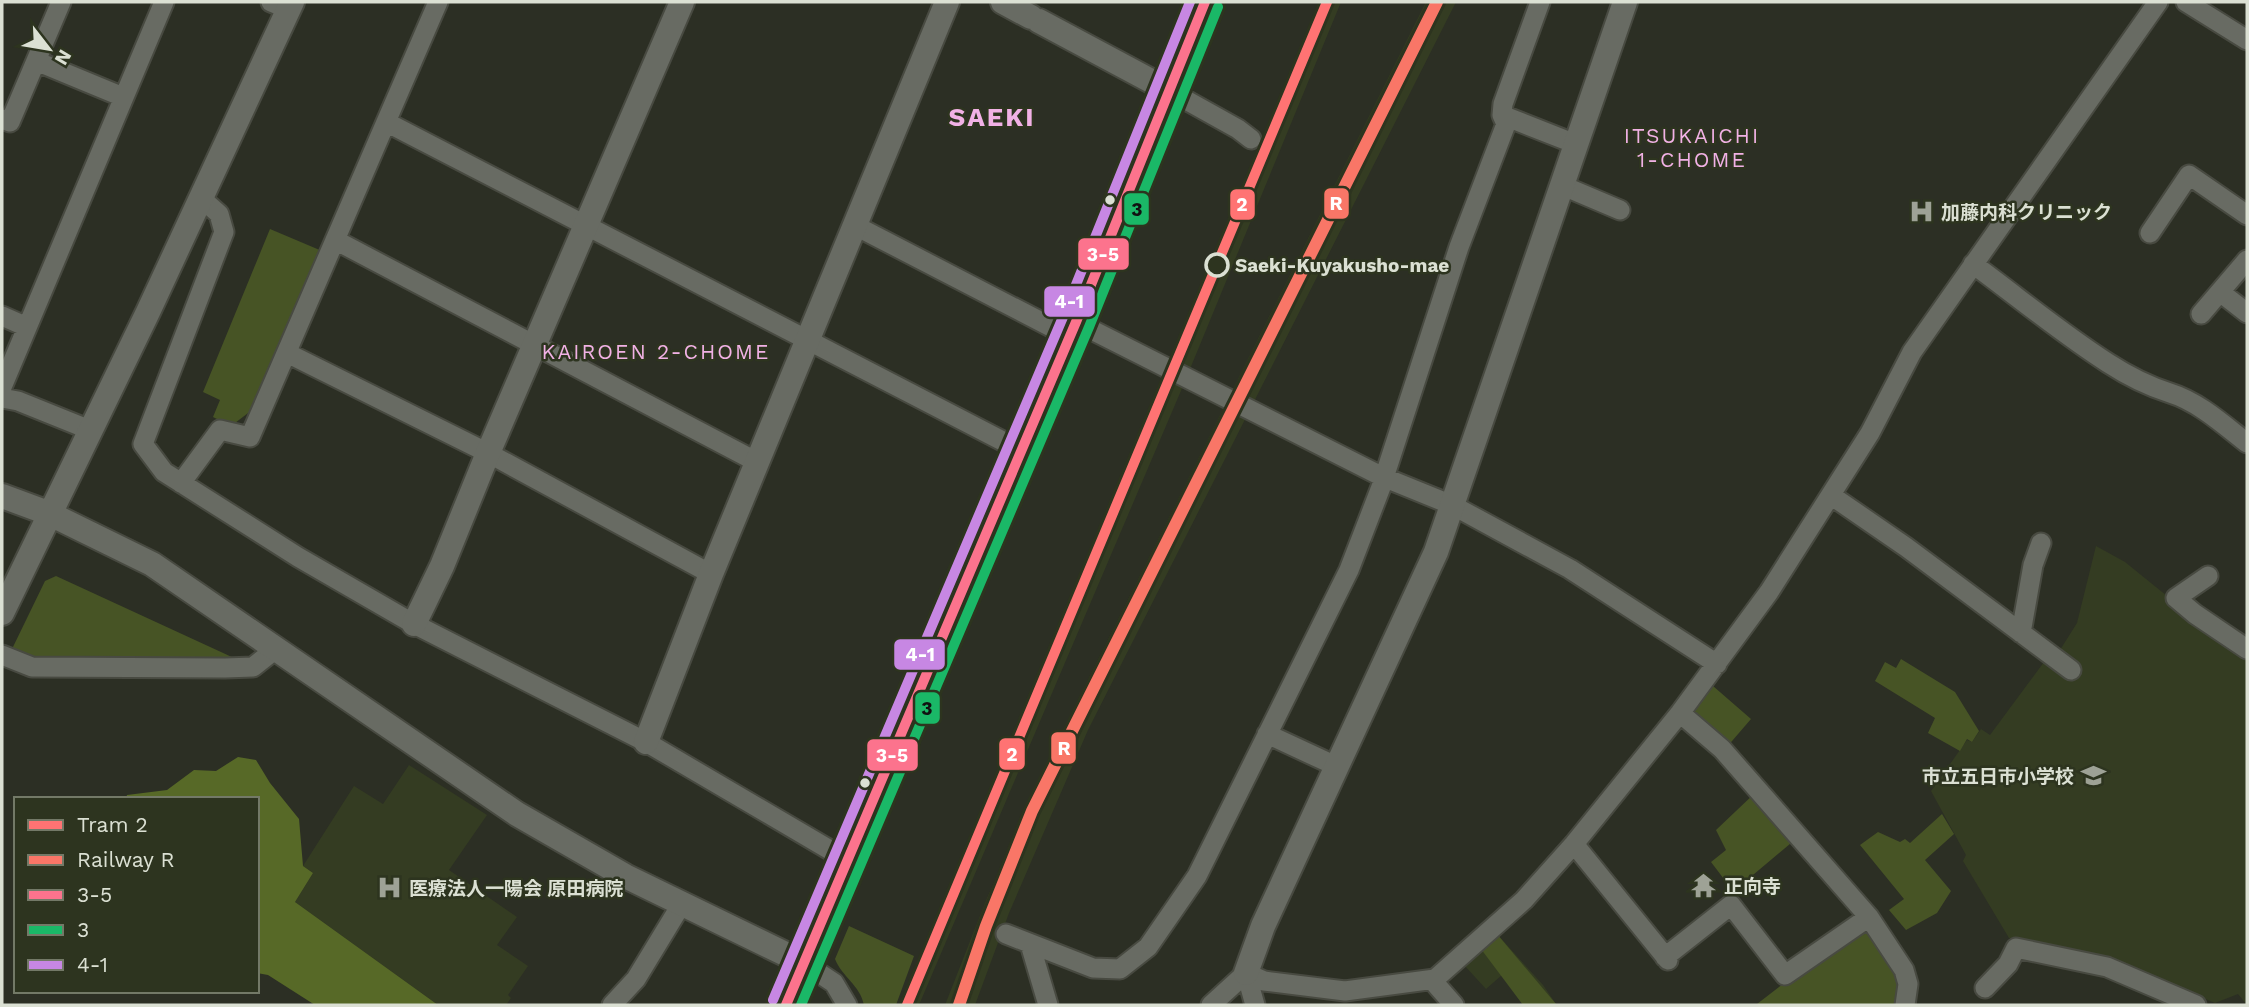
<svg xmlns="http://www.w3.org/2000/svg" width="2249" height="1007" font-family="'Work Sans','Noto Sans JP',sans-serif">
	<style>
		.built { fill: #343c22 }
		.green { fill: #475425 }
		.forest { fill: #576927 }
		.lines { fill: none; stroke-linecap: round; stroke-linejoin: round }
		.minor-casing { stroke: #484a41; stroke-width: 23 }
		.tertiary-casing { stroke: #484a41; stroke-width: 28 }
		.trunk-casing { stroke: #484a41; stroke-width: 35 }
		.minor { stroke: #686b63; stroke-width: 19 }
		.tertiary { stroke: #686b63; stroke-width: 24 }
		.trunk { stroke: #686b5b; stroke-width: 32 }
		.bus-1-casing { stroke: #2d341f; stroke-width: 16 }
		.bus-2-casing { stroke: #2d341f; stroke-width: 16 }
		.bus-3-casing { stroke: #2d341f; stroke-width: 16 }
		.bus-1 { stroke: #fc738d; stroke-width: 10 }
		.bus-2 { stroke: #1ab867; stroke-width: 10 }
		.bus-3 { stroke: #c787e3; stroke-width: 10 }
		.rail-1-casing { stroke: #2d341f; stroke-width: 18 }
		.rail-1 { stroke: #f97667; stroke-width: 12 }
		.tram-1-casing { stroke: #2d341f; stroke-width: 16 }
		.tram-1 { stroke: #ff7373; stroke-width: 10 }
		.bus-dot { fill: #dbe0d3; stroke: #2d341f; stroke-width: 2.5 }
		.stop-dot { fill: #2d341f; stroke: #dbe0d3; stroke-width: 3.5 }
		.labels { text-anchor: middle; stroke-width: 5; stroke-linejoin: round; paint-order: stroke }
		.poi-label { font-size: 19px; font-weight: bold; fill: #dbe0d3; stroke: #2d341f; text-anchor: start }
		.stop-label { font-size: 19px; font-weight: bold; fill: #dbe0d3; stroke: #2d341f; text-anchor: start }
		.neighbourhood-label { font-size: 21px; letter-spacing: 2px; fill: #f1b1e5; stroke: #2d341f }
		.district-label { font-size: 26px; font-weight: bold; letter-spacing: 2px; fill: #f1b1e5; stroke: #2d341f }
		.line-badge { stroke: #2d341f; stroke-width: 2.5 }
		.badge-label { font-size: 19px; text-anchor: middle; font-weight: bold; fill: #fff }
		.pale-badge-label { font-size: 19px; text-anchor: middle; font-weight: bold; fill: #111 }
	</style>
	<rect width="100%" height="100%" fill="#2c2f24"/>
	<!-- built -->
	<path class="built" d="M1319,2H1341L1183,386L919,1005H900Z
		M1426,2H1456L1088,730L1009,913L975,1005H945L987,898L1070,716Z
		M2096,546L2125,562L2193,617L2247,654V1005L2238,994L2215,1003L2108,958L2009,938L1963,861L1966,855L1931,791L1967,740L1972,742L1981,729L1990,735L2044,662L2050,666L2077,623Z
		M409,765L487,815L449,870L517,917L497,945L528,966L508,995L511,998L506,1005H438L295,902L313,873L303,866L354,786L383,804Z
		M1497,934L1543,985L1556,1004L1523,1005L1502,975L1486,989L1464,965Z"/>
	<!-- green -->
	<path class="green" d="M270,229L322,251L256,407L231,426L213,417L220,400L203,392Z
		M56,576L234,658L26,656L12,649L45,581Z
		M1901,659L1955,692L1979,731L1972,742L1967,739L1960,751L1928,733L1935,718L1875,681L1885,662L1896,668Z
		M1713,686L1751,719L1726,748L1690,712Z
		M1756,792L1797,838L1728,896L1725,892L1730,887L1711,862L1726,850L1716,830Z
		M1942,814L1954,834L1925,860L1951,891L1937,913L1906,930L1889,910L1904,899L1860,845L1878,832L1900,842L1905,839L1910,843Z
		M1867,923L1900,970V1005L1757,1004L1833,945Z
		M849,926L914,956L896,1005H864C860,985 842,977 835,959Z
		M1497,934L1556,1004L1523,1005L1481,949Z"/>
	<!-- forest -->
	<path class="forest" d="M238,757L256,760L270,783L299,819L303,866L313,873L295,902L438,1005H315L268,975L257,973V799H126L127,795L167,790L194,770L216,771Z"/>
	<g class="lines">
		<defs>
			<path id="minor" d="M271,2L288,9
				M438,2L386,122L1022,451
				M2186,2L2247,40
				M36,61L123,97
				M1168,90L1238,129L1251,139
				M1502,115L1573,143
				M2,119L10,122L61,2
				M1561,185L1620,210
				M201,198L219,214L224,232L143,444L164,472L298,557L414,624L646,742L847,860
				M854,225L1055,329L1076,322L1383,477L1452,505L1570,569L1717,664
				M2150,233L2189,175L2247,215
				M335,240L757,462
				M1973,264C2018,297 2061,333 2108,363C2128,376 2148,386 2170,393C2199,402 2224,425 2247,443
				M2220,292L2247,313
				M2201,314L2247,260
				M2,316L27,327
				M287,353L488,453L711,574
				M2,387L164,2
				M2,398L18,401L90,430
				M181,483L220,430L250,437L386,122
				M1832,496L1906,547L2071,670
				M2208,576L2176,598L2195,614L2247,649
				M2021,633L2033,565L2041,543
				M2,655L32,667L225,668L253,667L277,648
				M1680,713L1722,749L1869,917L1904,970L1908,984L1905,1005
				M1267,734L1336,766
				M1574,844L1668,960
				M1006,934L1093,968L1120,969L1148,947L1197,876L1349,570L1381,487L1459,247L1506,124L1502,115L1503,104L1540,2
				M1030,944L1048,1005
				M1665,957L1731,905L1785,975L1869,917
				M804,963L834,983L847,1005
				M1246,973L1264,981L1345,991L1435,979L1524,900L1574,844L1680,713L1769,592L1870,433L1912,352L2158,2
				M1246,973L1255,1005
				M1432,980L1454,1005
				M1985,988L2008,964L2016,948L2107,967L2196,1005
				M612,1005L636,979L681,905
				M1211,1005L1246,973"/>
			<path id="tertiary" d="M1003,2L1031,17
				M1039,21L1168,90
				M2,496L48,513L152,564L517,814L625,876L804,963
				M2,613L148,312L292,2
				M414,624L442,566L488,453L682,2
				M646,742L711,574L947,2
				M1246,973L1263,926L1436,552L1625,2"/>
			<path id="trunk" d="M786,1005L1076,322L1205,2"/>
		</defs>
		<!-- minor casing -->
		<use href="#minor" class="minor-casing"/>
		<!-- tertiary casing -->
		<use href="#tertiary" class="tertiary-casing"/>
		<!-- trunk casing -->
		<use href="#trunk" class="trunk-casing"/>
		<!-- minor -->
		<use href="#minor" class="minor"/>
		<!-- tertiary -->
		<use href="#tertiary" class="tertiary"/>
		<!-- trunk -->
		<use href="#trunk" class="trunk"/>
		<defs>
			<path id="bus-1" d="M786,1005L1076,322L1205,2"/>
			<path id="bus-2" d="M801,1005L1089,327L1218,7"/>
			<path id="bus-3" d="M773,1000L1063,317L1190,2"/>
		</defs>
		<!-- bus-1 casing -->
		<use href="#bus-1" class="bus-1-casing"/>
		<!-- bus-2 casing -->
		<use href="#bus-2" class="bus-2-casing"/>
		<!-- bus-3 casing -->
		<use href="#bus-3" class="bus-3-casing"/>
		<!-- bus-1 -->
		<use href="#bus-1" class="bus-1"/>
		<!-- bus-2 -->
		<use href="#bus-2" class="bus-2"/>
		<!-- bus-3 -->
		<use href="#bus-3" class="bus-3"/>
		<defs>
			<path id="rail-1" d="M959,1005L986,926L1032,811L1437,2"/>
		</defs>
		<!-- rail-1 casing -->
		<use href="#rail-1" class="rail-1-casing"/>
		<!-- rail-1 -->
		<use href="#rail-1" class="rail-1"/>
		<defs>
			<path id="tram-1" d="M907,1005L1327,2"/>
		</defs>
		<!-- tram-1 casing -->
		<use href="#tram-1" class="tram-1-casing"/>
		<!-- tram-1 -->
		<use href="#tram-1" class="tram-1"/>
	</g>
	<!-- icons -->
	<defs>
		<symbol id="hospital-bare" viewBox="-9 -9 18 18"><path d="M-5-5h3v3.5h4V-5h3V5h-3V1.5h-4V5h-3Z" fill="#9ea296" stroke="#2d341f" stroke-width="2.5" paint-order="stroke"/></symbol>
		<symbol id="school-bare" viewBox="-9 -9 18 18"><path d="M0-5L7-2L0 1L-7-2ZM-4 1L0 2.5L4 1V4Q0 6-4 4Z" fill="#9ea296" stroke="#2d341f" stroke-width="2.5" paint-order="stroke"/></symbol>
		<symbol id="temple-bare" viewBox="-9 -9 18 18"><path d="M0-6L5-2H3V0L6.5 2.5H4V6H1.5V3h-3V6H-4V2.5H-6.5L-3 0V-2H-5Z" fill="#9ea296" stroke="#2d341f" stroke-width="2.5" paint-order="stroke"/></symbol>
	</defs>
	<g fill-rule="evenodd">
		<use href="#hospital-bare" x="1904" y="194" width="35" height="35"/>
		<use href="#school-bare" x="2076" y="758" width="35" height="35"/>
		<use href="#temple-bare" x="1686" y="868" width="35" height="35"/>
		<use href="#hospital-bare" x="372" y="870" width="35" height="35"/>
	</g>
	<!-- markers -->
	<g class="bus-dot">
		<circle cx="1110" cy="200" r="6"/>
		<circle cx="865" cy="783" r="6"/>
	</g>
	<circle class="stop-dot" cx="1217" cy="265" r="11"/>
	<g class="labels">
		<!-- poi labels -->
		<g class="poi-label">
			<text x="1941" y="219">加藤内科クリニック</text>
			<text x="2074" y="783" text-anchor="end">市立五日市小学校</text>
			<text x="1724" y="893">正向寺</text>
			<text x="409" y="895">医療法人一陽会 原田病院</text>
		</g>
		<!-- stop labels -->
		<g class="stop-label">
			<text x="1235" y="272">Saeki-Kuyakusho-mae</text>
		</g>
		<!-- neighbourhood labels -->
		<g class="neighbourhood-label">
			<text x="1692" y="143">ITSUKAICHI<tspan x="1692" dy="24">1-CHOME</tspan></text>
			<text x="656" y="359">KAIROEN 2-CHOME</text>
		</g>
		<!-- district labels -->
		<g class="district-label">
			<text x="992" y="126">SAEKI</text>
		</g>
	</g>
	<g class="line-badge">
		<rect x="1323" y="187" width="27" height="33" rx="7" fill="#f97667"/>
		<rect x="1229" y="188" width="27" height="33" rx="7" fill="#ff7373"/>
		<rect x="1123" y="192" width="27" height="34" rx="7" fill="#1ab867"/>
		<rect x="1077" y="237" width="53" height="34" rx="7" fill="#fc738d"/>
		<rect x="1043" y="285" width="53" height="33" rx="7" fill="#c787e3"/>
		<rect x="893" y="638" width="53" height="33" rx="7" fill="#c787e3"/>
		<rect x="914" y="691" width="27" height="34" rx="7" fill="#1ab867"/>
		<rect x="1050" y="731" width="27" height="34" rx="7" fill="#f97667"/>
		<rect x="998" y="737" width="28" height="34" rx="7" fill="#ff7373"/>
		<rect x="866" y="738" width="53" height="34" rx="7" fill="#fc738d"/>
	</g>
	<g class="badge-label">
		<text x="1336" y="210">R</text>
		<text x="1242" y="211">2</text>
		<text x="1103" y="261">3-5</text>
		<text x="1069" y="308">4-1</text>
		<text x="920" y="661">4-1</text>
		<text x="1064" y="755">R</text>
		<text x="1012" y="761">2</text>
		<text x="892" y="762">3-5</text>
	</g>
	<g class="pale-badge-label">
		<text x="1137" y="216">3</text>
		<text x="927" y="715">3</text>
	</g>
	<!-- border -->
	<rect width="2249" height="1007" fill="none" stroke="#dbe0d3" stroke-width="7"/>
	<!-- legend -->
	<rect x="14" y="797" width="245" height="196" fill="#2d341f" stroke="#737967" stroke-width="2"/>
	<rect x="28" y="820" width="35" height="10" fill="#ff7373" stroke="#737967" stroke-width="2"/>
	<text x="77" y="832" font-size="21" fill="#dbe0d3">Tram 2</text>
	<rect x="28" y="855" width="35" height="10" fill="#f97667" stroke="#737967" stroke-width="2"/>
	<text x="77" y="867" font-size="21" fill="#dbe0d3">Railway R</text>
	<rect x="28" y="890" width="35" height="10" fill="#fc738d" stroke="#737967" stroke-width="2"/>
	<text x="77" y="902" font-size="21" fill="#dbe0d3">3-5</text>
	<rect x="28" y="925" width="35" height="10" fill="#1ab867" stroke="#737967" stroke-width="2"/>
	<text x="77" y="937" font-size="21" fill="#dbe0d3">3</text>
	<rect x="28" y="960" width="35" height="10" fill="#c787e3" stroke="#737967" stroke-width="2"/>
	<text x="77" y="972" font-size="21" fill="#dbe0d3">4-1</text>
	<!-- north arrow -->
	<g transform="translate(49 49) rotate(121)" stroke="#2d341f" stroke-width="5" paint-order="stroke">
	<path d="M0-5L12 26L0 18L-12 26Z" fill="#dbe0d3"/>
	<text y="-10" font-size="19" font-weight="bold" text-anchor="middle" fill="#dbe0d3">N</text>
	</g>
</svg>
